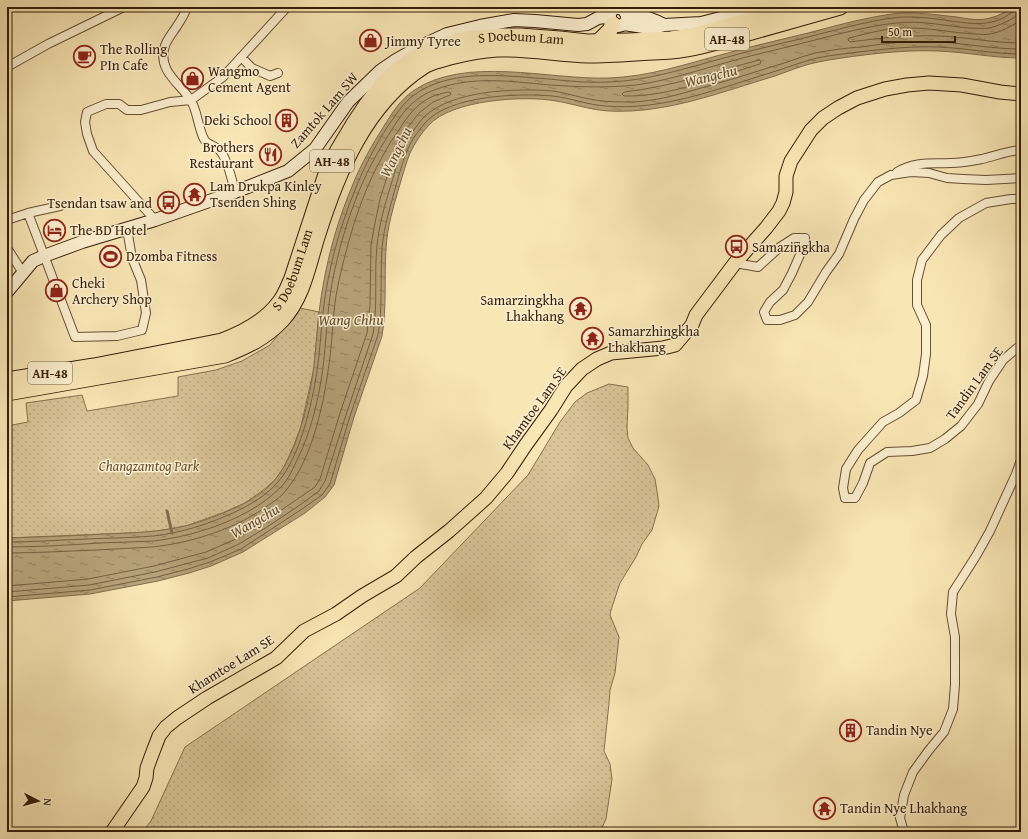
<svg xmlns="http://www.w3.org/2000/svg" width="1028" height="839" font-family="'Gentium Book Plus',serif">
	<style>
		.grass { fill: url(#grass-dots); stroke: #86704f }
		.water { fill: url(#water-ripples); stroke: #826d4c }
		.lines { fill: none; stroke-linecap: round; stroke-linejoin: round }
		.shore { stroke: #766040; stroke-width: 1 }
		.stream { stroke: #826d4c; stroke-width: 3 }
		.street-casing { stroke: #664f32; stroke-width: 10 }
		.secondary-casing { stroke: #351d07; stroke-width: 14 }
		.primary-casing { stroke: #351d07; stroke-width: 15 }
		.highway-casing { stroke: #351d07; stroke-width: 17 }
		.street { stroke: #fbefcf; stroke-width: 8 }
		.secondary { stroke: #fbefcf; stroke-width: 12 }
		.primary { stroke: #f9e6b5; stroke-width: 13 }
		.highway { stroke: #f9e6b5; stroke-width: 15 }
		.labels { text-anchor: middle; stroke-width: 3; stroke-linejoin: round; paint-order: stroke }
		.shield { fill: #fbefcf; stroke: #705c43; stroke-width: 1 }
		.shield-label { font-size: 13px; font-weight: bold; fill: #351d07 }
		.street-label { font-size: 14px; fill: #351d07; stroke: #fbefcf }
		.poi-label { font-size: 14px; fill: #351d07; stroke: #fbefcf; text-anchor: start }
		.park-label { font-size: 14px; font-style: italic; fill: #664f32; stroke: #fbefcf }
		.water-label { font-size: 15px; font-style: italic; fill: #624c2f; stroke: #fbefcf }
	</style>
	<defs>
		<pattern id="grass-dots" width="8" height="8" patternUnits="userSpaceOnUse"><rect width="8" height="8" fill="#d8c497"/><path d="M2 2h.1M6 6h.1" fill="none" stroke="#baa881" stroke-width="1.8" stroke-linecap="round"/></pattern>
		<pattern id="water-ripples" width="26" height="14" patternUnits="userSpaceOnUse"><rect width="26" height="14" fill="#b6a27a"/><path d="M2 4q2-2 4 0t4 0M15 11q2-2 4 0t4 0" fill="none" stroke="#958362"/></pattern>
	</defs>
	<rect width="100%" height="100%" fill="#f9e6b5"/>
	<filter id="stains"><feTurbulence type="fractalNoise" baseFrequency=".005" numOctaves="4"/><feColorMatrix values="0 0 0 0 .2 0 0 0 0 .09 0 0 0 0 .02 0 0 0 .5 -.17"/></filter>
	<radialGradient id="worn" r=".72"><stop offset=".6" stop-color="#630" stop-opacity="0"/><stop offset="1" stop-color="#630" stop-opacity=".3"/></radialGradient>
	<!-- grass -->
	<path class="grass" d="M300,308L319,312L314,368L308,395L301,426L294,445L284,467L275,480L262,491L245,503L222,513L186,526L152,532L7,538V426L28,422L26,403L82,395L87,411L178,396V377L216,370L242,361L270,345Z
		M609,384L628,387V405L627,428L628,438L633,448L648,465L655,479L657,491L659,506L652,530L642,544L636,557L620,583L611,610L610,615L619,637L615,673L610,690L609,703L604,751L610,764L612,779L606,819L600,832H142L151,821L185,747L420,588L528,475L560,422L575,402L587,393Z"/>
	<!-- water -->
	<path class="water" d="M1014,7H1021V58C993,58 966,52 938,51C913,50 888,52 864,55C848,57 833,59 818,62C803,65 789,71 775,76C721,92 666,114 609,111C591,110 574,104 556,101C524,95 451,100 429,125C421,133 415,143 410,153C406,163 403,174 400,184C394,205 387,227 386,249C384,278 387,307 382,336L354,417L334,485L325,497L305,513L243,552L211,566L189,573L158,581L90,594L7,601V538C40,537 73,536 106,534C133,533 159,532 185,526C202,522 219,515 235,508C250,501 267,491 277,477C298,450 310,399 314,365C317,338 318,312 323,286C329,251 339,217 353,184C361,164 372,145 384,126C392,113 400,100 413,91C465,55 548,80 608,78C648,77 686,64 724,54C752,46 780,40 808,33C835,26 863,18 892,14C913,11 936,15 957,17C968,19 980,21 990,18C999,16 1007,11 1014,7Z"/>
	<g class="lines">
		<!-- shore -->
		<path class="shore" d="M1021,20C1012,26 1001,32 990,34C985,35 980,34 975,34C953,33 932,28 910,28C890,27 869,33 849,38L848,40L850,42C880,38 909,35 939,36C966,37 993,43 1021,43
			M759,60L761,62L760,64C716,77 670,97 624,96L622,94L624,92C670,87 714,72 759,60Z
			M7,542C33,542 60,540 86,539C108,538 131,538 153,536C181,533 209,524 235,512C250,505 267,495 278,482C300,457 312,404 317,371C320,351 321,331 323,312C328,270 339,229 355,190C364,167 375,146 388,126C396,115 403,103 414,95C451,68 506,76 549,79C568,81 588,83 608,82C648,81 686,68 724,58C752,50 780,44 808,37C836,30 864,22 892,18C914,15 936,19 958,22C968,23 980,25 991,22C999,21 1007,16 1014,11L1015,7
			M7,547C38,547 69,545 100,543C118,542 136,542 154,541C186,537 221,527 249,511C260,505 272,496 281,487C289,479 293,468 298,458C311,432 319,397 323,368C326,342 327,315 331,289C340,238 358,182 386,139C402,113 412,96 443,87C479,76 514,82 550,85C579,87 607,88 636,85C665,81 693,72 721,64C751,55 781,49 811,41C839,34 868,26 896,23C921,20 945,26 969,28C976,28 983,29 989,28C996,27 1015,19 1019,13C1020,12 1020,9 1020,7
			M7,553C37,553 67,551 96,550C115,549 134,548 152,547C192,543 238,528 270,504C276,500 283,495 287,489C311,460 323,408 328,371C333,342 332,313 338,285C348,240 361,193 385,152C389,144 394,137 399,130C408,115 419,101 436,95C441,94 446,92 450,92L451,94L450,95L433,102L419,113L404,132L396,148L380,199L375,223L371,245L370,305L367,333L340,413L320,479L315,487L296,500L264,522L236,539L206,552L154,566L88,579L7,586
			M7,592L89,585L155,572L208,558L239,544L267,527L300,505L319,491L325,481L346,415L373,334C378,305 374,275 377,246C379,226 384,207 390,188C397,165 401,146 416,127C419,123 421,120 424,117C452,90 516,88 553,91C567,93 581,98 595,100C607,102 620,102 632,102C654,101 674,96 694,90C720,83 746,75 771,67C786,63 800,57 815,53C830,50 846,48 861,47C888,43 915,40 941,42C968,44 994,49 1021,49
			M7,597L90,590L157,577L188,569L210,562L241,549L302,509L322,495L330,484L350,416L378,335C383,306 380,277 382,248C384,226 391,204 397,182C401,168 405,152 413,139C416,134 421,128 425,123C449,95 519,93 553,96C571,98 588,105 606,106C663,111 720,88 773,72C788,67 802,62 817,58C831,55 845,54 858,52C885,49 911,46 938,47C966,48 993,54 1021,54"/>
		<!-- stream -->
		<path class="stream" d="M167,511L172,533"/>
		<defs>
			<path id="street" d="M187,7C185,14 181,20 177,26C172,34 166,40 164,49C159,71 179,83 190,99C197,108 198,128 204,139C207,145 217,146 221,152C228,161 232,180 235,192
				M241,57L252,68L270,76L278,73
				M7,67L48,44L124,7
				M897,172C916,161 930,164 951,163C961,163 972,161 982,159C995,156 1007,151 1021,150
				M1021,199H1011L986,203L959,218L941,235L922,260L917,280V305L926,325V354L923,376L916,400L899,413L883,422L858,450L846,469L843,488L845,498H855L863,483L870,463L887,452L912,451L930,448L945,439L961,426L978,404L989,381L1003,360L1017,348L1021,347
				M28,213L75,337L117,336L142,330L146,313L141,280L132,258L127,229
				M7,220L28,213L60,206
				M155,220L93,151L87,134L85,122L87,112L106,104H119L127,110H141L170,102L191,100L223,77L287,7
				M7,248L23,273
				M735,263L758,267L780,247L794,238H805L803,248L792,273L783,290L770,302L764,312L767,320H780L795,315L808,302L826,272L839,254L854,219L864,200L878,182L891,175L911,172L929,173L947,178L963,179L986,180L1021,178
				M904,832L900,818L904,795L913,772L929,750L944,732L953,709L955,685V637L951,614L953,592L976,556L990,531L1016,474L1021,460"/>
			<path id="secondary" d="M609 17a9 9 0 1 1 18 0a9 9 0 1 1-18 0Z
				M625,12C638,15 652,18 664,25
				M624,24L650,28L657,27L664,25L701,23L764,7
				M7,292L33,261L44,256L82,242L155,220L235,192L288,171L315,149L348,102L380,71L396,60L421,46L447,34L480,26L514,20L535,21L578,25L587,24L598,18L610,16"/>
			<path id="primary" d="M112,832L143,787L146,778L147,768L151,757L159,736L166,727L177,718L207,698L276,658L304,631L336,614L362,596L396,576L416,557L449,531L486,498L507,473L525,446L551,410L566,386L582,369L597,359L611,353L663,348L675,345L692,325L696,315L735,263L766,228L779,211L783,203L786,192V176L791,161L811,130L823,118L838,108L857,98L885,89L907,85L929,83L962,85L1000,92L1021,94"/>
			<g id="highway">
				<path d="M598,42L610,30L613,24"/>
				<path id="s1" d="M7,380L94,366L222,341C243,333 265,322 279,303C285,296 288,287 292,278L326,174L338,150L353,125L367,104L384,82L397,70L411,60L427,51L459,40L499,36H520L560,39L587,42L628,41L671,39L692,36L798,7"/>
				<path d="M7,393L225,355C247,346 265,338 282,320C303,297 308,266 317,237C337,173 365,104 424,66C432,61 442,60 450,57C466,53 481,50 497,49C527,48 558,54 588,55C604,55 620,54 636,53C647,52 659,52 671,51C697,49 723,40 748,33C779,24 809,16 840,7"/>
			</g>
		</defs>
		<!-- street casing -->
		<use href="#street" class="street-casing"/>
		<!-- secondary casing -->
		<use href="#secondary" class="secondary-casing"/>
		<!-- primary casing -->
		<use href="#primary" class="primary-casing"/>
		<!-- highway casing -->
		<use href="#highway" class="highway-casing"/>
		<!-- street -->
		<use href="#street" class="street"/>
		<!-- secondary -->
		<use href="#secondary" class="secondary"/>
		<!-- primary -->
		<use href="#primary" class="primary"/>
		<!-- highway -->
		<use href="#highway" class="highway"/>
	</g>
	<!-- icons -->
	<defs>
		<symbol id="shop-ring" viewBox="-11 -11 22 22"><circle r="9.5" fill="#fbefcf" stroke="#8f2418" stroke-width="1.5"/><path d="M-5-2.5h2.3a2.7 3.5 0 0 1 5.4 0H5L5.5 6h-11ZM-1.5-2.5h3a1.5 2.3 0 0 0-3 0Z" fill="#8f2418"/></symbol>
		<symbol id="cafe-ring" viewBox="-11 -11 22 22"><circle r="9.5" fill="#fbefcf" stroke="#8f2418" stroke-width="1.5"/><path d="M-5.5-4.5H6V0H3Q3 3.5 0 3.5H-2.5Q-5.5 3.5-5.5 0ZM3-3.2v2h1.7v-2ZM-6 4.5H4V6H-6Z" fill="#8f2418"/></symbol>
		<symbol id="building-ring" viewBox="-11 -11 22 22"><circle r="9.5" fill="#fbefcf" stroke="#8f2418" stroke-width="1.5"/><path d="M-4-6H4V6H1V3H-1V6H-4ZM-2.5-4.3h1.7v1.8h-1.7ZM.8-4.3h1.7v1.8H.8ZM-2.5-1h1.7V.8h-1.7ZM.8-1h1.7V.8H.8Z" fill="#8f2418"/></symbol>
		<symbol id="restaurant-ring" viewBox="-11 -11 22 22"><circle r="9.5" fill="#fbefcf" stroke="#8f2418" stroke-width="1.5"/><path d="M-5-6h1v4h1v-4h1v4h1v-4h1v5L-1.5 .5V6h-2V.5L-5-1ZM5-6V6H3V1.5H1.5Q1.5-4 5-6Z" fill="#8f2418"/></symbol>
		<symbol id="temple-ring" viewBox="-11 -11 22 22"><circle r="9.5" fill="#fbefcf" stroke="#8f2418" stroke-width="1.5"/><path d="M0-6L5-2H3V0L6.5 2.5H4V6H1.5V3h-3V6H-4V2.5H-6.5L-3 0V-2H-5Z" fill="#8f2418"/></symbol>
		<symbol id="bus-ring" viewBox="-11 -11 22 22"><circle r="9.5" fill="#fbefcf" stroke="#8f2418" stroke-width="1.5"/><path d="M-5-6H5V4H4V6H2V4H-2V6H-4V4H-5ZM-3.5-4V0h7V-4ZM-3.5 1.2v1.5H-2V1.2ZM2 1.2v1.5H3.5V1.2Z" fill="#8f2418"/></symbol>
		<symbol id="hotel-ring" viewBox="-11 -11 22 22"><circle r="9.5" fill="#fbefcf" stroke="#8f2418" stroke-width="1.5"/><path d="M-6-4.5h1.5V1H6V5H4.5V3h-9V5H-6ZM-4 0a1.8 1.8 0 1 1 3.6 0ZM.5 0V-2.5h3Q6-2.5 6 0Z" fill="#8f2418"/></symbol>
		<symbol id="stadium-ring" viewBox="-11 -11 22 22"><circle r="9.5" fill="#fbefcf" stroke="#8f2418" stroke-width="1.5"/><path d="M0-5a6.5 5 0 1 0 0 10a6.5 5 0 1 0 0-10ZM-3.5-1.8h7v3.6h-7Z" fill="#8f2418"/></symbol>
	</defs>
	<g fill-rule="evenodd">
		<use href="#shop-ring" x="358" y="28" width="25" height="25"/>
		<use href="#cafe-ring" x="72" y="44" width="25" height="25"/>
		<use href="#shop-ring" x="180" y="66" width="25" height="25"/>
		<use href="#building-ring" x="274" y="108" width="25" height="25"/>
		<use href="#restaurant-ring" x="258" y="142" width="25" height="25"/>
		<use href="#temple-ring" x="182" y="182" width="25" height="25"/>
		<use href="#bus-ring" x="156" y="190" width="25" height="25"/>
		<use href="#hotel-ring" x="42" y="218" width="25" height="25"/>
		<use href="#bus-ring" x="724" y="234" width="25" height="25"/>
		<use href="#stadium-ring" x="98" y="244" width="25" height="25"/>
		<use href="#shop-ring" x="44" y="278" width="25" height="25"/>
		<use href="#temple-ring" x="568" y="296" width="25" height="25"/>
		<use href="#temple-ring" x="580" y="326" width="25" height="25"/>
		<use href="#building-ring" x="838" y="718" width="25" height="25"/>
		<use href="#temple-ring" x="812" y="796" width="25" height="25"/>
	</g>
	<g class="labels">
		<!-- shield labels -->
		<g class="shield">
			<rect x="705" y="28" width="44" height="22" rx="3"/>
			<rect x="310" y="150" width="44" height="22" rx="3"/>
			<rect x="28" y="362" width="44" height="22" rx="3"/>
		</g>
		<g class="shield-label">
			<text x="727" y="44">AH-48</text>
			<text x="332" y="166">AH-48</text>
			<text x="50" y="378">AH-48</text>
		</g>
		<!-- street labels -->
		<g class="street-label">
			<text dy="5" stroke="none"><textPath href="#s1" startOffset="684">S Doebum Lam</textPath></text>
			<text transform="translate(324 110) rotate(-49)" y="5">Zamtok Lam SW</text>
			<text dy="5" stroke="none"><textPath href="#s1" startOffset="324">S Doebum Lam</textPath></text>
			<text transform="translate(974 383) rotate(-54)" y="5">Tandin Lam SE</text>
			<text transform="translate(534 408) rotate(-54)" y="5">Khamtoe Lam SE</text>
			<text transform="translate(231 664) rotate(-32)" y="5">Khamtoe Lam SE</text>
		</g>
		<!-- poi labels -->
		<g class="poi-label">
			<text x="386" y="46">Jimmy Tyree</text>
			<text x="100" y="54">The Rolling<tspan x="100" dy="16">PIn Cafe</tspan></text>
			<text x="208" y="76">Wangmo<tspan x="208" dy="16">Cement Agent</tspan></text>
			<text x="272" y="125" text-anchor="end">Deki School</text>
			<text x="254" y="152" text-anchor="end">Brothers<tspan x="254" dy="16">Restaurant</tspan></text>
			<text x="210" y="191">Lam Drukpa Kinley<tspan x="210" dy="16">Tsenden Shing</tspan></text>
			<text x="152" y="208" text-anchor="end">Tsendan tsaw and</text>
			<text x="70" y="235">The BD Hotel</text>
			<text x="752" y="252">Samazingkha</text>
			<text x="126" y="261">Dzomba Fitness</text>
			<text x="72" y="288">Cheki<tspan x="72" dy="16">Archery Shop</tspan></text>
			<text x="564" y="305" text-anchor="end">Samarzingkha<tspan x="564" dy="16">Lhakhang</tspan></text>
			<text x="608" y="336">Samarzhingkha<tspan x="608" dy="16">Lhakhang</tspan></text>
			<text x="866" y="735">Tandin Nye</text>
			<text x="840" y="813">Tandin Nye Lhakhang</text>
		</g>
		<!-- park labels -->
		<g class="park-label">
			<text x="149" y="471">Changzamtog Park</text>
		</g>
		<!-- water labels -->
		<g class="water-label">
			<text transform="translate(711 76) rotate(-14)" y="5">Wangchu</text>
			<text transform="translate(396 152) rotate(-64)" y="5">Wangchu</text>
			<text x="351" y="325">Wang Chhu</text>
			<text transform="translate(255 521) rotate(-30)" y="5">Wangchu</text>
		</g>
	</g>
	<!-- margin -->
	<rect width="1028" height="839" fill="none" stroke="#f9e6b5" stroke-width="24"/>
	<rect x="8" y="8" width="1012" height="823" fill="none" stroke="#351d07" stroke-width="2"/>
	<rect x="12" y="12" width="1004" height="815" fill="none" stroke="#351d07"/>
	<!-- north arrow -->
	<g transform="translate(38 801) rotate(96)" stroke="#fbefcf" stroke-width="3" paint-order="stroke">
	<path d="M0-3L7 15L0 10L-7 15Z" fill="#351d07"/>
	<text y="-6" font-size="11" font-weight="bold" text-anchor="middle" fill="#351d07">N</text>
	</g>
	<!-- scale -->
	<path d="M882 36v6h73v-6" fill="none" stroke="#351d07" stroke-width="2"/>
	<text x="888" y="36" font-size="12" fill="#351d07" stroke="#fbefcf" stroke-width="3" paint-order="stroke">50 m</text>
	<rect width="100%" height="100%" filter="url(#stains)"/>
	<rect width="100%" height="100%" fill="url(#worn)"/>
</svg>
